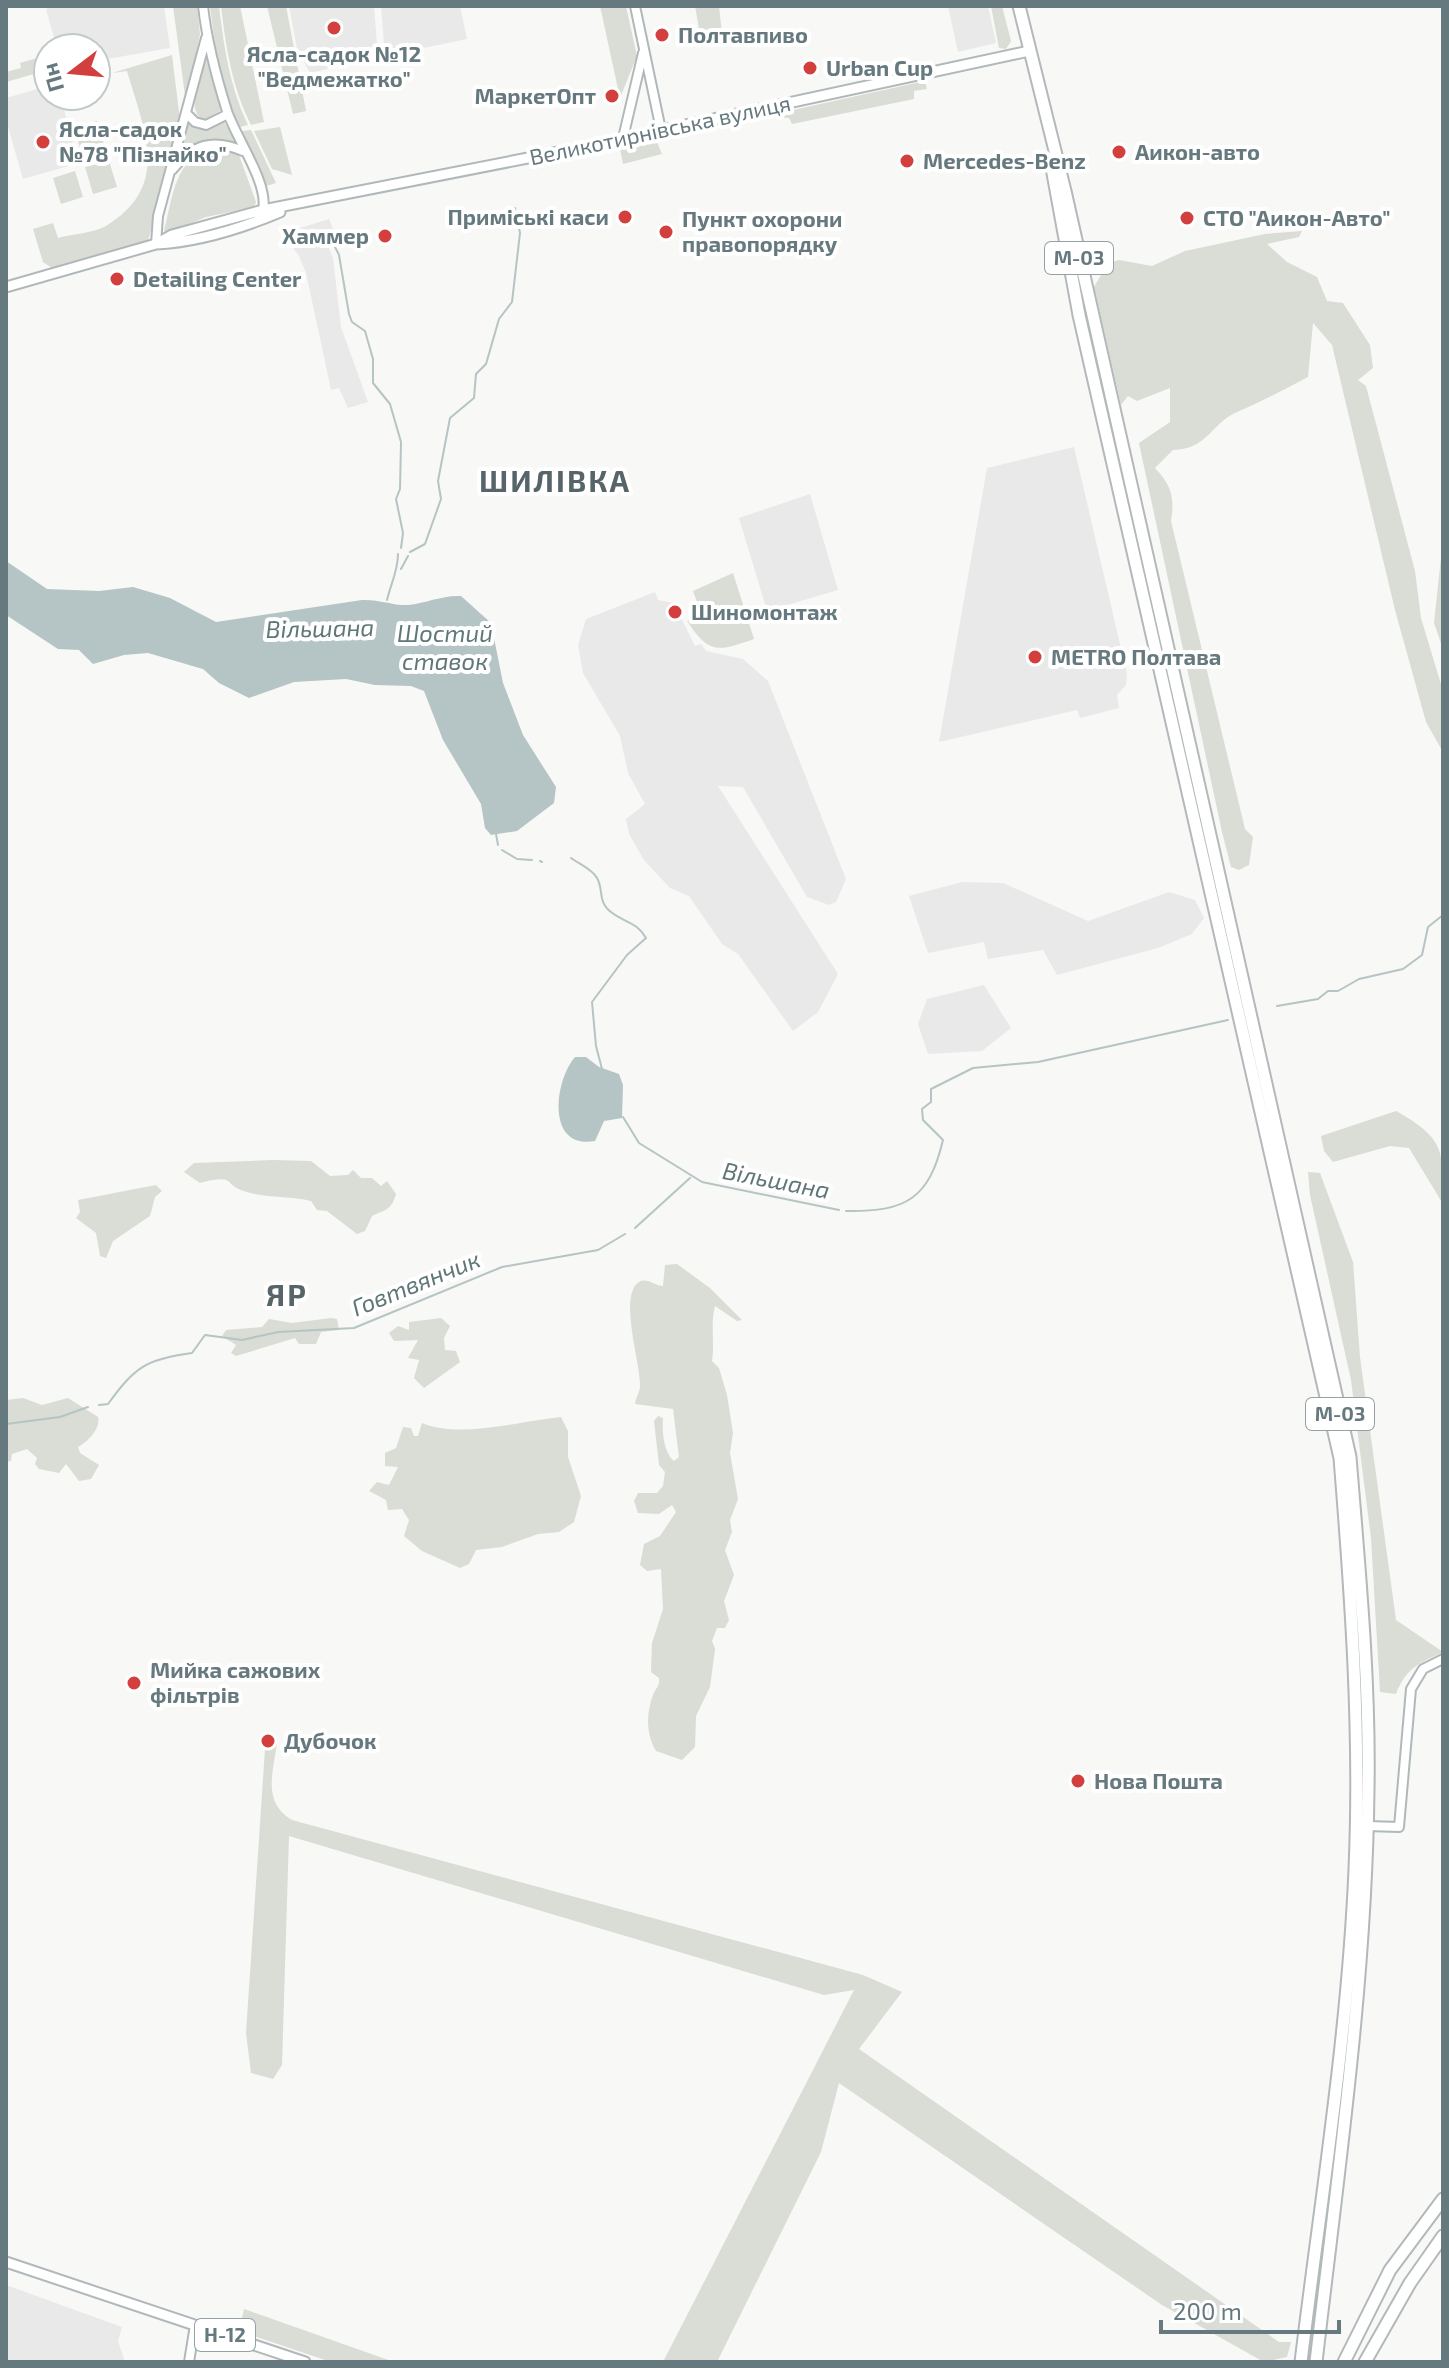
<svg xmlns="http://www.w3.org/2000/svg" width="1449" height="2368" font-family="'Exo 2',sans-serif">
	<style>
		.built { fill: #e9e9e9 }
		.green { fill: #d9ddd5 }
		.water { fill: #b5c4c4 }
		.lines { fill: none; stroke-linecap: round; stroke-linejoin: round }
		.stream { stroke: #b5c4c4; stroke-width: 2 }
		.secondary-casing { stroke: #b0b8ba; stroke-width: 12 }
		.primary-casing { stroke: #b1b8ba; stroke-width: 13 }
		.highway-casing { stroke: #b3b8ba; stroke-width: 15 }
		.secondary { stroke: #fff; stroke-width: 8 }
		.primary { stroke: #fff; stroke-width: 9 }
		.highway { stroke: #fff; stroke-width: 11 }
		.poi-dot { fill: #d23f3c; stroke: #fff; stroke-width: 3 }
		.labels { text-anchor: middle; stroke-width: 8; stroke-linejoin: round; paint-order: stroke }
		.shield { fill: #fff; stroke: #94a1a5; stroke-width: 2 }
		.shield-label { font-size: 20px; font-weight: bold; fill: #66797e }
		.poi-label { font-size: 22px; font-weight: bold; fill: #66797e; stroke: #fff; text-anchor: start }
		.street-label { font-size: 22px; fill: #66797e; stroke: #fff }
		.water-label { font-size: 24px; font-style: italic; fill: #607778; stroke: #fff }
		.district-label { font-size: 30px; font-weight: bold; letter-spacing: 2px; fill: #57656a; stroke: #fff }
	</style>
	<rect width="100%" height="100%" fill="#f8f8f6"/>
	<!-- built -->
	<path class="built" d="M55,6H164L170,48L96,61V48H57L46,9Z
		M289,6H374L378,57L310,73L297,49Z
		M381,6H460L467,39L385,56Z
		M948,6H988L996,43L958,52Z
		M48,86V96H60L79,163L23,179L6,120V98Z
		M329,219L334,231L324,236L333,258L341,327L368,402L348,408L339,388L331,390L306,273L299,256L284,236V233Z
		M1074,447L1127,674L1126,685L1117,695L1119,708L1080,718L1077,710L939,742L987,468Z
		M810,494L838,590L767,611L739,518Z
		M655,592L658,600L674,603L695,646L701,644L706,651L743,659L768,681L846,879L836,902L829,905L807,897L743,787L718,786L838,974L818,1012L793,1031L738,954L722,944L689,896L670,888L644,860L629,834L626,819L645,804L628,773L620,736L583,673L578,645L586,619Z
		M962,882L1003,883L1088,921L1169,892L1195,900L1204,918L1192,934L1158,948L1057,975L1043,950L988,959L984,942L928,953L909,896Z
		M984,985L1011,1028L982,1051L928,1054L918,1024L927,999Z
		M6,2285L122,2327L118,2341L125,2362H6Z"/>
	<!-- green -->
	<path class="green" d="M173,6H197L200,34L186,103Z
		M210,6H219C224,48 230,87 248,125L240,127C221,90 215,47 210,6Z
		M221,6H240L264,122L251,125C232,87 226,48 221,6Z
		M267,6H286L306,111L293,114Z
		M600,6H626L637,56L620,98Z
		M695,6H719L722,34L700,35Z
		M991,6H1002L1011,41L1006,49L999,48Z
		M48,55V70L6,82V72L21,68L20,63Z
		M172,55L180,120L148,241L52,268L43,262L33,229L53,223L58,238C72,234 94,233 106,226C172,186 144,130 127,71L112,73Z
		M206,59L221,110L204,121C184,109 201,77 206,59Z
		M925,81L927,89L914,91V99L792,124L789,118L779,117L793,110Z
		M97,121L107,155L84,161L74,128Z
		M224,122L236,141L234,144L212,140L188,151L183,148L188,125L207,129Z
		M280,127L292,175L272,169L254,131Z
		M251,130L276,183L266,186L242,131Z
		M657,142L662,154L623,164L620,149Z
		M214,148L239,155L256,202L254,207L206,217L167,233L164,231C173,197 174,157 214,148Z
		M109,161L117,187L93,194L85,167Z
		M75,171L83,197L61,204L53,178Z
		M1302,231L1299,237L1267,244L1287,262L1317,277L1327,301L1343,303L1370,345L1373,368L1358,380L1366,386L1415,571L1421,618L1443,691V752L1426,722L1395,610L1332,345L1313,323L1308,377C1284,390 1260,402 1235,413C1211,424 1208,449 1173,450L1155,468C1171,485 1175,497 1171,521L1245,829L1253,837L1249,865L1239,870L1231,867L1222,832L1139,443L1170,422V388L1137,401L1128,396L1121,405L1094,287L1108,263L1119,260L1152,266L1185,251L1265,234Z
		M1443,539V649L1434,623Z
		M733,573L754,639C717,652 709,654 687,621L701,613L693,591Z
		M1396,1111C1446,1139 1443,1151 1443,1204L1409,1148L1390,1146L1333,1162L1324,1151L1321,1136Z
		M273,1160L311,1161L330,1176L348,1175L353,1170L361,1178H372L381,1186L387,1181L396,1194C391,1211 386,1209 372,1216L365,1231L357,1234L327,1211L317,1210L311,1201C290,1196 267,1198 247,1192C222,1186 238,1173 200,1183L184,1172L194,1163Z
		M1308,1172L1320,1173L1353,1262L1360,1357L1396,1620L1443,1652C1419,1663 1406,1668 1396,1694L1380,1692L1371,1538L1351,1380L1310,1195Z
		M156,1185L162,1191L155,1197L150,1216L113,1241L106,1258L100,1256L96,1233L76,1218L80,1212L78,1200Z
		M677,1264L710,1288L742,1320L737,1321L715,1306C710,1325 715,1342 712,1361L719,1368L727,1395L733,1433L730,1453L738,1499L730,1520L732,1532L725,1550L734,1575L724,1601L729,1620L725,1628H717L712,1641L715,1649L710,1687L696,1716L695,1747L682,1760L656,1751C646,1734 646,1714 653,1695C656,1688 660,1686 659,1678L651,1672L652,1643L663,1609L661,1569L647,1571L640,1565L644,1544L660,1536L676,1512L672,1505L659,1514L638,1513L634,1501L638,1493H657L663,1486L665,1472L659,1465L654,1421L658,1416L663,1418C662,1430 663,1452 674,1461L679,1457L673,1409L635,1404C636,1397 640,1392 640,1386C641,1365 618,1295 639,1282C647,1277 655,1286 663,1286L665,1265Z
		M331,1318L337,1319L339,1330L321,1332L316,1344H299L295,1338L236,1356L231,1353L236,1345L222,1336L226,1330L262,1327L269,1319L292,1323Z
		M441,1318L450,1326L444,1338L445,1350L456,1351L460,1362L424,1388L414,1378L419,1360L408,1358L418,1340L394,1341L389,1333L398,1326L409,1330V1322Z
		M23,1398L42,1405L68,1398L98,1417C101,1429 87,1442 78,1447L80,1453L99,1465L91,1479L79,1481L66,1464L59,1473L39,1469L35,1464L37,1458L27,1449L12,1454L11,1461L6,1462V1400Z
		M561,1417L568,1431V1457L581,1496L574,1522L559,1532L538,1534L502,1547L476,1550L469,1564L460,1568L422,1551L404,1536L409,1520L402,1509L388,1510L386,1500L369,1491L377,1482L389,1485L398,1467L385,1466V1453L396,1448L403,1427L411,1428L414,1436H418L422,1423C460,1439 520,1421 561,1417Z
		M277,1743C273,1773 262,1802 292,1820L863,1975L902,1992L859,2049L1279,2342H1291L1287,2357L1264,2362L1162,2305L839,2083L821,2152L717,2362H663L854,1990L824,1995L289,1836L282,2065L273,2079L251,2073L246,2033L265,1749Z
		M244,2309L394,2362H331L239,2331Z"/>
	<!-- water -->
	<path class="water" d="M6,561L47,589L99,591L133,587L170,598L216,622L362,600C378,599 395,606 408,605C427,603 442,595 461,596L491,623L503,683L523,735L556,787L554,803L517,831L491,835L485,828L481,804L443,740L424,691L411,686L375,685L346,679L294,682L249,698L219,683L203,669L148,653L124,655L93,664L79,650L58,649L6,615Z
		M575,1057H586L599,1067L619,1074L623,1085L622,1118L604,1121L595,1141C546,1150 554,1081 575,1057Z"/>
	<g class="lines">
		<!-- stream -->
		<path class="stream" d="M330,237L339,255L349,314L352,322L365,331L373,359V383L390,404L401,442L400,489L396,499L403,533L401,548
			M410,552L425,544L441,499L438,481L450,418L474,398L476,374L486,364L499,319L512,302L520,233L515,208
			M401,569L408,556
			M387,600C391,583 398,571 398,554
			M496,834L498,845
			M502,850L517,859L532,860
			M571,858C579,864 592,869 597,878C604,890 597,901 611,912C625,923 637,922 646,938L627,955L592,1002L596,1046L602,1069
			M540,861L542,862
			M1277,1006L1318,999L1328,991H1338L1359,979L1403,969L1422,955L1428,927L1443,915
			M623,1117L639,1143L702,1182L839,1210
			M846,1211C906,1212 929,1199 943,1140L923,1120L922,1109L931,1102V1089L973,1068L1038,1062L1228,1020
			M635,1228L690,1178
			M99,1405L108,1404C135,1367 146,1359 192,1353L205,1335L242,1340L278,1332L354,1328L502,1267L598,1250L625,1234
			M6,1424L60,1417L88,1407"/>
		<defs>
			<path id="secondary" d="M203,6C207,42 216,76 227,111C236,138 269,184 263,210
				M635,6L661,130
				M187,114L195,122L206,125L228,114
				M623,138L643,53
				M172,170C193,144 213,138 243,151
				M156,244L158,216L206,38
				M1367,1826L1399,1827L1411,1689L1423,1669L1443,1659
				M189,2362L195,2325"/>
			<path id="primary" d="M156,244L172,235L263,210L579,148L1029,51
				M6,287L156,244C197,242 242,228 280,212
				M6,2262L305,2362"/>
			<path id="highway" d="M1019,6L1065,191L1350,1457C1359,1568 1370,1679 1368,1790C1366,1981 1338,2172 1316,2362
				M1052,168L1079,315L1340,1458C1351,1595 1361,1732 1355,1869C1348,2034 1321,2198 1301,2362
				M1344,2362L1390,2270L1443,2199
				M1365,2362L1410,2283L1443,2236"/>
		</defs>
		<!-- secondary casing -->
		<use href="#secondary" class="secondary-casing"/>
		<!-- primary casing -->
		<use href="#primary" class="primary-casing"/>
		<!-- highway casing -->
		<use href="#highway" class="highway-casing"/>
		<!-- secondary -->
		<use href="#secondary" class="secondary"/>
		<!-- primary -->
		<use href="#primary" class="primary"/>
		<!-- highway -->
		<use href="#highway" class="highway"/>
	</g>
	<!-- markers -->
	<g class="poi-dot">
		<circle cx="334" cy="28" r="8"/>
		<circle cx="662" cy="35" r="8"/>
		<circle cx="810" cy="68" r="8"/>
		<circle cx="612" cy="96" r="8"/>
		<circle cx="43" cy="142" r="8"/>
		<circle cx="1119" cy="152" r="8"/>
		<circle cx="907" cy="161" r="8"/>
		<circle cx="625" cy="217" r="8"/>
		<circle cx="1187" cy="218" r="8"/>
		<circle cx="666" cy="232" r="8"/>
		<circle cx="385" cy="236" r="8"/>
		<circle cx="117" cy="279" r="8"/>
		<circle cx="675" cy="612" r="8"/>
		<circle cx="1035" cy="657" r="8"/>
		<circle cx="134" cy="1683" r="8"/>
		<circle cx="268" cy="1741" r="8"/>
		<circle cx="1078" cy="1781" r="8"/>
	</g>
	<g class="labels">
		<!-- shield labels -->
		<g class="shield">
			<rect x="1045" y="242" width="68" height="32" rx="6"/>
			<rect x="1306" y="1398" width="68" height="32" rx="6"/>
			<rect x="195" y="2319" width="60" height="32" rx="6"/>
		</g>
		<g class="shield-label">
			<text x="1079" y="265">М-03</text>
			<text x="1340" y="1421">М-03</text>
			<text x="225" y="2342">Н-12</text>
		</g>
		<!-- poi labels -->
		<g class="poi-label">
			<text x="678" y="43">Полтавпиво</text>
			<text x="334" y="62" text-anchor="middle">Ясла-садок №12<tspan x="334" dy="25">"Ведмежатко"</tspan></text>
			<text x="826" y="76">Urban Cup</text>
			<text x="596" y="104" text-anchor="end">МаркетОпт</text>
			<text x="59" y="137">Ясла-садок<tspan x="59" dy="25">№78 "Пізнайко"</tspan></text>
			<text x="1135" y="160">Аикон-авто</text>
			<text x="923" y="169">Mercedes-Benz</text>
			<text x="609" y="225" text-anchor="end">Приміські каси</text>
			<text x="1203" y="226">СТО "Аикон-Авто"</text>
			<text x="682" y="227">Пункт охорони<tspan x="682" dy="25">правопорядку</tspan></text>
			<text x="369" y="244" text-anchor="end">Хаммер</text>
			<text x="133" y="287">Detailing Center</text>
			<text x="691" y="620">Шиномонтаж</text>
			<text x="1051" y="665">METRO Полтава</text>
			<text x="150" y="1678">Мийка сажових<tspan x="150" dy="25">фільтрів</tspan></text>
			<text x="284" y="1749">Дубочок</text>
			<text x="1094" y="1789">Нова Пошта</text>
		</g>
		<!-- street labels -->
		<g class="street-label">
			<text transform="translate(660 130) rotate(-12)" y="8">Великотирнівська вулиця</text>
		</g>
		<!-- water labels -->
		<g class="water-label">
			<text transform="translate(320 629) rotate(-1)" y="8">Вільшана</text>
			<text x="445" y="642">Шостий<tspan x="445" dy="28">ставок</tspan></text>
			<text transform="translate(776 1181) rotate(11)" y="8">Вільшана</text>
			<text transform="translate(416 1284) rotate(-22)" y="8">Говтвянчик</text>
		</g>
		<!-- district labels -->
		<g class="district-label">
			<text x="555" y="492">ШИЛІВКА</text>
			<text x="287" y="1306">ЯР</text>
		</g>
	</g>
	<!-- border -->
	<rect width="1449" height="2368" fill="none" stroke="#66797e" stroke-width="16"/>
	<!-- north arrow -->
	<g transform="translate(72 72) rotate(254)"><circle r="38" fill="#ffffff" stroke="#c2c9cb" stroke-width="2"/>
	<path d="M0-6L14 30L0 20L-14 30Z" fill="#d23f3c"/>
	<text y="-12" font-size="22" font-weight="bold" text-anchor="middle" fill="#66797e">Пн</text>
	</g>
	<!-- scale -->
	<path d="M1161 2320v12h178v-12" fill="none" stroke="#66797e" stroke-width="4"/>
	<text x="1173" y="2320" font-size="24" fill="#66797e" stroke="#ffffff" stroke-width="6" paint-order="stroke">200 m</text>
</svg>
